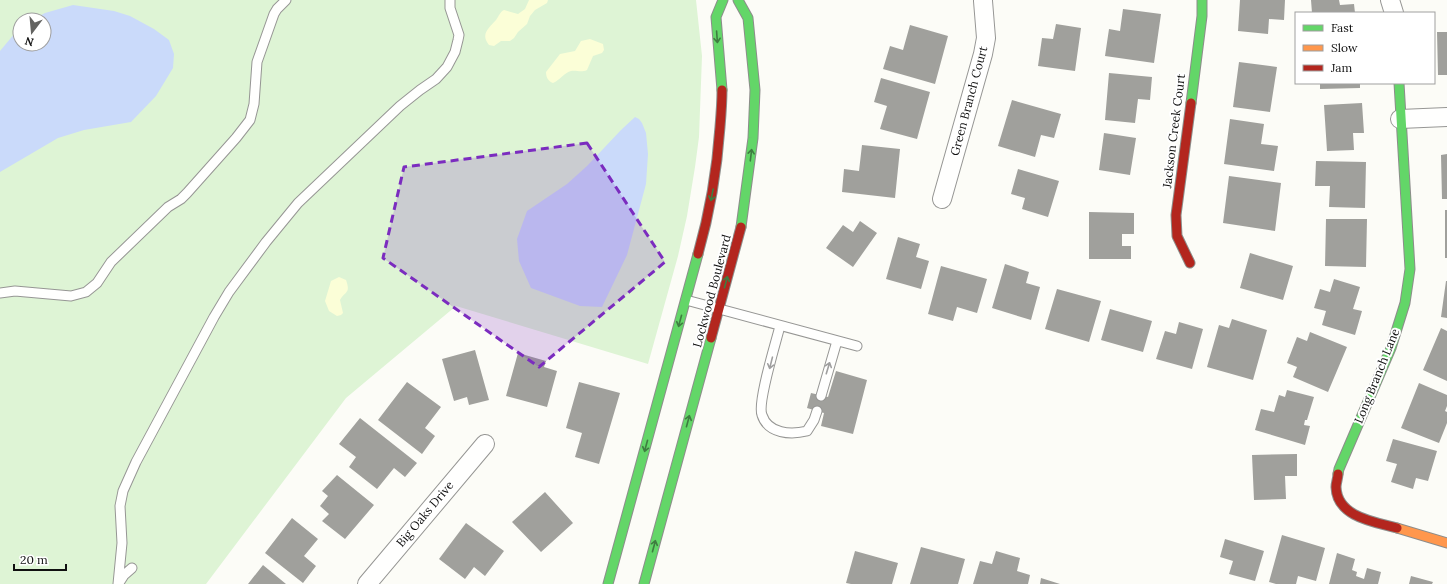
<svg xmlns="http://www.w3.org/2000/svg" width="1447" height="584" font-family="Lora,serif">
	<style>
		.green { fill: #def4d5; fill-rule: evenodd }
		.sand { fill: #fbfed7 }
		.water { fill: #cadafa }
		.building { fill: #a0a09c }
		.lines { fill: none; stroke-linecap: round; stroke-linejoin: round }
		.lane-casing { stroke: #969694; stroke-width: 11 }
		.street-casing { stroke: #969694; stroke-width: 20 }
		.fast-casing { stroke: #8d8d8b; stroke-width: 11 }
		.slow-casing { stroke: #8d8d8b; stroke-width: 11 }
		.jam-casing { stroke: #8d8d8b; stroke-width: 11 }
		.lane { stroke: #fffffe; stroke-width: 9 }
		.street { stroke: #fffffe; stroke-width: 18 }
		.fast { stroke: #63d668; stroke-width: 9 }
		.slow { stroke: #ff974d; stroke-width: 9 }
		.jam { stroke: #b3261e; stroke-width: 9 }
		.oneway { stroke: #3e7d40 }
		.oneway2 { stroke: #9f9f9f }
		.marked { fill: #7b2cbf; fill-opacity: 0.2; stroke: #7b2cbf; stroke-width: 3; stroke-dasharray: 8 5; stroke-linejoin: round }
		.labels { text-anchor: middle; stroke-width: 4; stroke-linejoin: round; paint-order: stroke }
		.street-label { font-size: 12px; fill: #101010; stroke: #fff }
	</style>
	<rect width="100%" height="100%" fill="#fcfcf7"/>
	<!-- green -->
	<path class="green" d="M0,0H696L702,56L699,137L695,167L687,216L678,256L648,364L456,306L346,398L206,584H0ZM20,20H44V44H20Z"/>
	<!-- sand -->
	<path class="sand" d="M529,0H548L547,3L535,10L530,16L527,24L518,32L514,38L510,41H501L494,46L489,45C480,34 489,28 496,20C499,16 500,12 504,10L518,14L525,9Z
		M590,39L603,44L604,50L602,53L593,56L587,70C581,73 577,70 571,71C565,72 560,80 553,83C548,81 546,77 546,72L560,54L575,51L581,41Z
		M339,277L346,280C351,294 345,291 340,300L343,313L341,315L337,316L329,311L325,301L331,281Z"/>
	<!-- water -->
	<path class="water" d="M73,5L114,11L130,16L154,29L169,40L174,54L173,68L156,96L131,122L84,130L58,138L0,172V51L20,27V44H44V20H32L45,13Z
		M635,117L639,119L642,123L646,133L648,154L646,184L627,255L602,307L580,306L531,288L519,261L517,239L527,211L567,184L587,166L621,130Z"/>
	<!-- building -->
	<path class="building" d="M1240,0H1285L1284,20L1269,19L1268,34L1238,31Z
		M1311,0H1339L1340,5L1354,4L1355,13H1312Z
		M1123,9L1161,14L1154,63L1105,56L1109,29L1120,31Z
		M1056,24L1081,28L1075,71L1038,66L1042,38L1053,39Z
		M910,25L948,36L935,84L883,69L890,46L903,50Z
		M1437,32H1447V75H1438Z
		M1239,62L1277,67L1270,112L1233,107Z
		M1109,73L1152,77L1150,100L1138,99L1135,123L1105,120Z
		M881,78L930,92L917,139L880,129L887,106L874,102Z
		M1320,83H1360V88L1320,89Z
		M1012,100L1061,114L1054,138L1041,135L1035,157L998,146Z
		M1362,103L1364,133H1353L1354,150L1327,151L1324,105Z
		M1230,119L1264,124L1261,144L1278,146L1274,171L1224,164Z
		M1104,133L1136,138L1130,175L1099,170Z
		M862,145L900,149L895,198L842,192L844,169L859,171Z
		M1447,154V199H1442L1441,155Z
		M1316,161L1366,162L1365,208L1329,207L1330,186H1315Z
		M1018,169L1059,181L1048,217L1022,209L1025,198L1011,194Z
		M1229,176L1281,183L1275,231L1223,223Z
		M1445,210H1447V258H1445Z
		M1089,212L1134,213V234H1122V246H1131V259H1089Z
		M1326,219H1367L1366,267L1325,266Z
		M860,221L877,233L853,267L826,248L843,225L853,232Z
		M898,237L920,244L916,257L929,261L921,289L886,279Z
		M1250,253L1293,266L1283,300L1240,288Z
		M1005,264L1029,272L1026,283L1040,287L1031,320L992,308Z
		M941,266L987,279L977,313L957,307L953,321L928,314Z
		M1334,279L1360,287L1353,309L1362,311L1355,335L1322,325L1326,311L1314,308L1320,289L1330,292Z
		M1446,281H1447V318L1441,317Z
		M1057,289L1101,301L1089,342L1045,329Z
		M1110,309L1152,321L1143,352L1101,340Z
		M1232,319L1267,330L1253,380L1207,367L1219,325L1229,328Z
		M1179,322L1203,329L1192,369L1156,359L1165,331L1176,334Z
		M1441,328L1447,331V381L1423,370Z
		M1310,332L1347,347L1328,392L1293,377L1297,367L1287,363L1297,337L1307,341Z
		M475,350L489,400L469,405L467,397L454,401L442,359Z
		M518,353L546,361L544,367L557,371L547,407L506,396Z
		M836,371L867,380L853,434L821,426L824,413L807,408L811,393L828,397Z
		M407,382L441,407L425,428L435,436L422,454L378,420Z
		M579,382L620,393L599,464L575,457L582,433L566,428Z
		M1419,383L1447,395V406L1445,411L1447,412V423L1439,443L1401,428Z
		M1287,390L1314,397L1307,420H1305L1304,425L1310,426L1305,445L1255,430L1261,409L1274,412L1279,395L1285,397Z
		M360,418L417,463L405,477L394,468L377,489L349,467L356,457L339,444Z
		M1393,439L1437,451L1428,481L1416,478L1413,489L1391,482L1397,464L1386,461Z
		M1297,454V476H1285L1286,499L1254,500L1252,455Z
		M337,475L374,505L345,539L322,521L329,514L320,506L328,496L322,491Z
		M545,492L573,523L541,552L512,522Z
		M292,518L318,539L304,556L316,566L303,583L265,553Z
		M466,523L504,551L485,576L474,567L465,579L439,559Z
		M1282,535L1325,548L1316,581L1298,576L1296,584H1276L1269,582Z
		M1225,539L1264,551L1255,581L1229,574L1233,561L1220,557Z
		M921,547L965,559L958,584H910Z
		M855,551L898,563L892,584H851L846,583Z
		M996,551L1020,558L1017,571L1030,575L1028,584H973L980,561L992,564Z
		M1337,553L1355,559L1352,570L1357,572L1356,576L1364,579L1367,568L1381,572L1378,584H1329Z
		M263,565L286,584H248Z
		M1411,576L1433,582L1432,584H1409Z
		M1041,578L1060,584H1040Z"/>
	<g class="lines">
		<defs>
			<path id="lane" d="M0,293L15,291L71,296L86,292L97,283L111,262L168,207L181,199L187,193L236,138L250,120L254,104L257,62L274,14L277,9L286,0
				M686,300L857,346
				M780,326C776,342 757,403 762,415C768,434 791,435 807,431L814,420L817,411
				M821,396L837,341
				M119,583L124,575L132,568
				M118,584L122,543L120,506L123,491L136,462L214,317L229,292L266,242L298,203L400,106L420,90L436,79L447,67L455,52L458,40L459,35L450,8V0"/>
			<path id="street" d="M1390,0L1394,13
				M1400,119L1447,117
				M942,199L983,54L986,38L983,1
				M367,584L485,444"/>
			<path id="fast" d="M738,0L748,18L755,90L753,138L741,227
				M722,90L716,17L723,0
				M1191,103L1202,16V0
				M1338,474L1339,469L1391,348L1405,303L1410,269L1399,83
				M608,584L698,254
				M644,584L711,338"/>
			<path id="slow" d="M1397,528L1447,543"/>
			<path id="jam" d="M698,254C710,212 717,170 720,127C721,115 722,102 722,90
				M1190,263L1177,236L1176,215L1191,103
				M711,338L741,227
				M1338,474C1338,478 1336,483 1336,487C1337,517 1374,522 1397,528"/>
		</defs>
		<!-- lane casing -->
		<use href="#lane" class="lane-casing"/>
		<!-- street casing -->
		<use href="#street" class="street-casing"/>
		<!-- fast casing -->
		<use href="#fast" class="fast-casing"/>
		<!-- slow casing -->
		<use href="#slow" class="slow-casing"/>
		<!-- jam casing -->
		<use href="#jam" class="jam-casing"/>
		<!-- lane -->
		<use href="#lane" class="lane"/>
		<!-- street -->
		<use href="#street" class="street"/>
		<!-- fast -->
		<use href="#fast" class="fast"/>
		<!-- slow -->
		<use href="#slow" class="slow"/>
		<!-- jam -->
		<use href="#jam" class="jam"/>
	</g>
	<!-- one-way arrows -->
	<defs><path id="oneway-shaft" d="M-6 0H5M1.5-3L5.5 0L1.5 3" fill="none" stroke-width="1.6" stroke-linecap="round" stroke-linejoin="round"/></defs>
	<g class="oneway">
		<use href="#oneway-shaft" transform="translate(717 37) rotate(86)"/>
		<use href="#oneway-shaft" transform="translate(751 155) rotate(-83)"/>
		<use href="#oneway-shaft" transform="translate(712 195) rotate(101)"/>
		<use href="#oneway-shaft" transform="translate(726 282) rotate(-75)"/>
		<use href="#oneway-shaft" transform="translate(680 321) rotate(105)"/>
		<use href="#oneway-shaft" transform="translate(688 421) rotate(-75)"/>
		<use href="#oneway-shaft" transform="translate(646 446) rotate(105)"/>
		<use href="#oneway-shaft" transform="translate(654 546) rotate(-75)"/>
	</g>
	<g class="oneway2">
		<use href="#oneway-shaft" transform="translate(771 363) rotate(104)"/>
		<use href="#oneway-shaft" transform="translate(828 368) rotate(-73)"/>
	</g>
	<!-- marked area -->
	<path class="marked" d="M587,143L665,262L539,367L383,258L404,167Z"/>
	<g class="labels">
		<!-- street labels -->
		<g class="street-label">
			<text transform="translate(969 101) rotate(-75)" y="4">Green Branch Court</text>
			<text transform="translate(1174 131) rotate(-83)" y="4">Jackson Creek Court</text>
			<text transform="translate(712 291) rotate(-75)" y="4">Lockwood Boulevard</text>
			<text transform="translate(1377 376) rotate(-68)" y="4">Long Branch Lane</text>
			<text transform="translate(425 514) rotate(-50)" y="4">Big Oaks Drive</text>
		</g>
	</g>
	<!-- legend -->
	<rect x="1295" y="12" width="140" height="72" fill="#ffffff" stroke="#9f9f9f"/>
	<rect x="1303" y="25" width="20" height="6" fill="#63d668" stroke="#9f9f9f"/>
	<text x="1331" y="32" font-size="12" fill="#101010">Fast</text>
	<rect x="1303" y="45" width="20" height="6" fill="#ff974d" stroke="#9f9f9f"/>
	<text x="1331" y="52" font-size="12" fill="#101010">Slow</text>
	<rect x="1303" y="65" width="20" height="6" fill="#b3261e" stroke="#9f9f9f"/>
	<text x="1331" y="72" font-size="12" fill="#101010">Jam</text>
	<!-- north arrow -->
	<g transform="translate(32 32) rotate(196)"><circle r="19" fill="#ffffff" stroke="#9f9f9f"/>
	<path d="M0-3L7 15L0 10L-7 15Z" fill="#636361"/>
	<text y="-6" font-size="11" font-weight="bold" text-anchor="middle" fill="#101010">N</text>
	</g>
	<!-- scale -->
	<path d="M14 564v6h52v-6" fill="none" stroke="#101010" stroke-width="2"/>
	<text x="20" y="564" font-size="12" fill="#101010" stroke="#ffffff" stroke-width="3" paint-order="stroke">20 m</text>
</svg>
